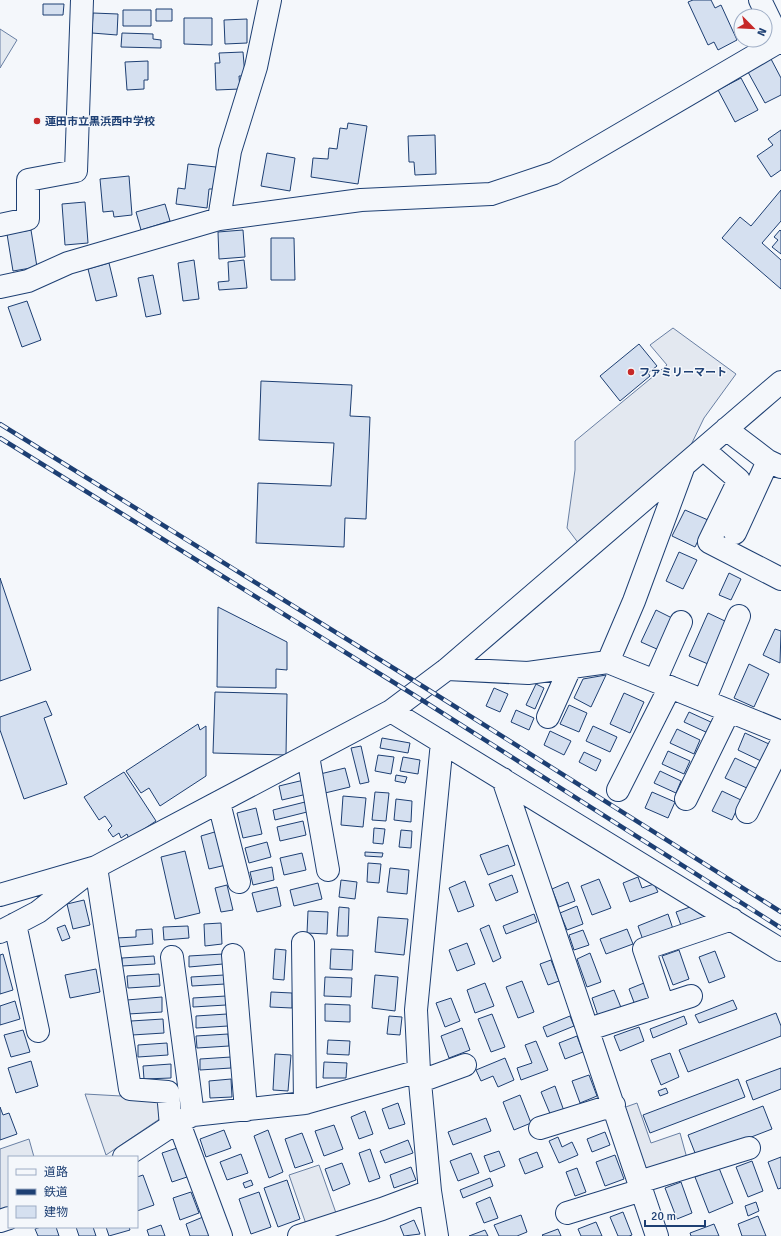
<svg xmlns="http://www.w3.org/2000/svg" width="781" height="1236" font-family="Signika,'Noto Sans JP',sans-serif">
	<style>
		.green { fill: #e3e9f0; stroke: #687fa3 }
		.parking { fill: #e3e8f0; stroke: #687fa3 }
		.building { fill: #d5e0f0; stroke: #1d3f73 }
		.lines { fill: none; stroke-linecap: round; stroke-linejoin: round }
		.minor-casing { stroke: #1d3f73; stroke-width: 24 }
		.minor { stroke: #f4f7fb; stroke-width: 22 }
		.rail-casing { stroke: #1d3f73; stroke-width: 4.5 }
		.rail { stroke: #f4f7fb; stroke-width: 3; stroke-dasharray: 9; stroke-linecap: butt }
		.poi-dot { fill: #c62828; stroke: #f4f7fb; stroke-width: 1.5 }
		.labels { text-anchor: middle; stroke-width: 3; stroke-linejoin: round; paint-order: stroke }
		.poi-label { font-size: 11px; font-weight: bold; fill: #1d3f73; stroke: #f4f7fb; text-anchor: start }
	</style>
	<rect width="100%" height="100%" fill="#f4f7fb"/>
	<!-- green -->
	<path class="green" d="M0,29L17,40L0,68Z"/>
	<!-- parking -->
	<path class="parking" d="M673,328L736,374L704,418L689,449L579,544L567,528L575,470V441L667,365L650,345Z
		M85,1094L157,1098L161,1118L106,1155Z
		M637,1103L651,1143L680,1133L688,1162L649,1175L620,1109Z
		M29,1139L34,1157H9V1209L0,1212V1149Z
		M319,1165L336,1213L306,1224L289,1175Z"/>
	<!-- building -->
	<path class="building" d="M693,0H711L715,8L721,5L737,40L718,50L714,42L708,45L688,2Z
		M43,4H64L63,15H43Z
		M156,9H172V21H156Z
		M123,10H151V26H123Z
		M93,13L118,14L117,35L92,33Z
		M184,18H212V45L184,44Z
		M247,19V43L225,44L224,20Z
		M122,33L153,34V39L161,40V48L121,47Z
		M243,52L245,76H239L240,89L216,90L215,63H220L219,53Z
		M771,59L781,78V95L765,103L748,72Z
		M148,61V80H144V89L127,90L125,62Z
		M741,78L758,110L735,122L718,90Z
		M348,123L367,126L358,184L311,177L313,158L328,159L329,148L337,149L340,128L347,129Z
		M781,130V170L771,177L757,156L773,145L768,139Z
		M435,135L436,174L415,175L414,162H409L408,136Z
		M267,153L295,158L290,191L261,186Z
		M188,164L216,167L214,189H209L207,208L176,204L178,188L185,189Z
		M129,176L132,215L114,217L113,211L103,212L100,179Z
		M781,190V221L762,243L781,260V289L722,238L740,217L751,226Z
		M85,202L88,243L65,245L62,204Z
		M165,204L170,221L141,230L136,212Z
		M31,230L37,267L13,271L7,234Z
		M243,230L245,257L219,259L218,232Z
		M780,230L781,231V254L772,247L778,240L774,237Z
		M271,238H294L295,280H271Z
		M194,260L199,299L183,301L178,263Z
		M244,260L247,288L219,290L218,282L229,281L228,262Z
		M109,263L117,296L96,301L88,269Z
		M153,275L161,314L146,317L138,278Z
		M27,301L41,340L22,347L8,307Z
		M639,344L657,366L648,373L650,376L620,401L600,376Z
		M261,381L352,385L350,416L370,417L366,519L345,518L344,547L256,543L258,483L331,486L334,443L259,440Z
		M685,510L708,520L695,547L672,536Z
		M679,552L697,560L683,589L666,581Z
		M729,573L741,579L731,600L719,595Z
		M0,578L31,670L0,681Z
		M218,607L287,642V670L276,669V688L217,687Z
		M656,610L674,619L659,650L641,642Z
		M708,613L727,622L708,664L689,656Z
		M775,629L781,631L780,663L763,655Z
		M749,664L769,674L754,707L734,698Z
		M606,675L591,707L574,698L583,679Z
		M536,684L544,688L535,709L526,705Z
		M494,688L508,694L500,712L486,706Z
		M215,692L287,694L286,755L213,753Z
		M624,693L644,702L630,733L610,724Z
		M46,701L52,715L44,718L67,784L24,799L0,730V717Z
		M569,705L587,713L579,732L560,724Z
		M516,710L534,718L529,730L511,722Z
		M689,712L713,723L708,733L684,722Z
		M198,724L200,730L206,726V776L160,806L149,788L141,793L126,771Z
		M593,726L617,737L610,752L586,741Z
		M677,729L700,740L694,754L670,743Z
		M550,731L571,741L564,755L544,745Z
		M745,733L769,744L761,761L738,750Z
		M382,738L410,743L408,753L380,748Z
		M361,746L369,782L360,784L351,748Z
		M668,751L690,761L684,774L662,764Z
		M584,752L601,760L596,771L579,762Z
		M378,755L394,757L391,774L375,771Z
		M403,757L420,760L418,774L400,771Z
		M735,758L758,769L749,789L725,778Z
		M345,768L350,787L325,793L320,774Z
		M660,771L681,781L676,793L654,783Z
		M124,772L156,821L129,839L127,834L121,838L119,833L113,837L108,830L112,826L105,816L99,820L84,797Z
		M396,775L407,777L405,783L395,781Z
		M304,780L307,794L282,800L279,786Z
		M722,791L741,800L732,820L712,811Z
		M375,792L389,793L386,821L372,820Z
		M652,792L675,802L668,818L645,808Z
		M343,796L366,798L363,827L341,825Z
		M396,799L412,801L411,822L394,820Z
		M305,802L307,812L275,820L273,810Z
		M256,808L262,834L243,838L237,813Z
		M303,821L306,835L280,841L277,827Z
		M374,828L385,829L383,844L373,843Z
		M401,830L412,831L411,848L399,847Z
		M218,831L226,865L209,869L201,836Z
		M267,842L271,857L249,863L245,848Z
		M508,845L515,865L488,875L480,855Z
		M185,851L200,913L175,919L161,857Z
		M365,852L383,853L382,857L365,856Z
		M302,853L306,870L284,875L280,858Z
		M368,863L381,864L379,883L367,882Z
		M272,867L274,880L253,885L250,872Z
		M390,868L409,870L407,894L387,892Z
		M512,875L518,892L496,901L489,884Z
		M638,877L642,888L654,884L658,892L630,902L623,883Z
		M599,879L611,908L592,915L581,886Z
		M341,880L357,882L355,899L339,897Z
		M465,881L474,906L458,912L449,888Z
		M568,882L575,901L559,907L552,889Z
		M318,883L322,899L294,906L290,890Z
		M227,885L233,910L221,912L215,888Z
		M277,887L281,906L257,912L252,893Z
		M84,900L90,925L73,929L67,904Z
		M577,906L583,924L567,930L560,913Z
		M339,907L349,908L348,936H337Z
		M690,907L707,919L682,928L676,912Z
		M308,911L328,912L327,934L307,933Z
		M534,914L537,922L506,934L503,926Z
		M668,914L673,929L643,940L638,926Z
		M378,917L408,919L404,955L375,952Z
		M221,923L222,944L205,946L204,924Z
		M65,925L70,938L62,941L57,928Z
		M489,925L501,958L493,962L480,929Z
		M188,926L189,938L164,940L163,927Z
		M152,929L153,944L117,947L116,938L136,937V930Z
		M627,929L633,944L606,954L600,939Z
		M583,930L589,945L574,950L569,935Z
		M467,943L475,964L457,971L449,950Z
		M275,949L286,950L284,980L273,979Z
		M331,949L353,950L352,970L330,969Z
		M679,950L689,979L673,985L662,956Z
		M715,951L725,977L709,983L699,957Z
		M590,953L601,982L587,987L577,959Z
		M3,954L13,990L0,994V955Z
		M223,954V964L189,967V956Z
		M154,956L155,964L122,966V958Z
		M551,960L559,981L548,985L540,964Z
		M96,969L100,992L70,998L65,975Z
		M159,974L160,986L128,988L127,976Z
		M224,975L225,984L192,986L191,977Z
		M375,975L398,977L395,1011L372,1008Z
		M325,977L352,978L351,997L324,996Z
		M522,981L534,1012L518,1018L506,987Z
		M485,983L494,1006L475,1013L467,990Z
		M644,983L650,999L635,1005L629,989Z
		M614,990L622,1010L599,1019L592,998Z
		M271,992L292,993V1008L270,1007Z
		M226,996V1005L193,1007V998Z
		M162,997V1012L128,1014L127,1000Z
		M451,998L460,1021L445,1027L436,1003Z
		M733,1000L737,1009L699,1023L695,1015Z
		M15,1001L20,1019L0,1025V1006Z
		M325,1004L350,1005V1022L325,1021Z
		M776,1013L781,1026V1036L688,1072L679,1050Z
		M227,1014L228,1026L196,1028V1016Z
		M492,1014L505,1047L491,1052L478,1019Z
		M389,1016L402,1017L400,1035L387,1034Z
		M570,1016L574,1026L547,1037L543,1027Z
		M684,1016L687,1024L653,1038L650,1029Z
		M163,1019L164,1033L132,1035L131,1021Z
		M639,1027L644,1041L620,1051L614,1036Z
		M462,1028L470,1050L449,1058L441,1036Z
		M23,1030L30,1052L11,1057L4,1035Z
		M228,1034L229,1046L197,1048L196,1036Z
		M577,1036L583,1052L565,1059L559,1043Z
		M328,1040L350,1041L349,1055L327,1054Z
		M536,1041L548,1070L521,1080L517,1068L532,1063L525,1045Z
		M167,1043L168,1055L138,1057V1045Z
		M670,1053L679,1077L661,1085L651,1060Z
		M275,1054L291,1055L288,1091L273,1090Z
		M231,1057V1068L200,1070V1059Z
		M505,1058L514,1080L498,1087L493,1076L481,1081L476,1070Z
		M31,1061L38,1086L16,1093L8,1068Z
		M324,1062L347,1063L346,1078H323Z
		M171,1064V1078L144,1079L143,1066Z
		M781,1068V1089L753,1100L746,1081Z
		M589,1075L597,1096L580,1103L572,1081Z
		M231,1079L232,1097L210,1098L209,1081Z
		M738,1079L745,1097L650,1133L643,1115Z
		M555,1086L564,1111L551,1116L541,1092Z
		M666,1088L668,1093L660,1096L658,1091Z
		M520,1095L531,1123L514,1130L503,1102Z
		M398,1103L405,1124L389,1129L382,1109Z
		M763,1106L772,1129L697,1158L688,1135Z
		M0,1107L3,1115L9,1113L17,1134L0,1140Z
		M365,1111L373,1134L359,1139L351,1117Z
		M486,1118L491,1131L453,1145L448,1132Z
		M334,1125L343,1149L324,1156L315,1131Z
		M224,1130L231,1148L206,1157L200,1139Z
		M268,1130L283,1172L269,1178L254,1136Z
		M605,1132L610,1145L592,1152L587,1139Z
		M302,1133L313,1162L295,1168L285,1139Z
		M558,1137L562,1147L572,1142L578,1155L559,1163L549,1141Z
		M408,1140L413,1153L385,1163L380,1151Z
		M177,1148L187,1177L172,1182L162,1153Z
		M370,1149L380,1178L369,1182L359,1153Z
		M499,1151L505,1166L490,1172L484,1156Z
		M537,1152L543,1167L525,1174L519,1159Z
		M471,1153L479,1173L458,1181L450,1161Z
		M241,1154L248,1173L227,1180L220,1162Z
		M615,1155L624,1179L605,1186L596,1162Z
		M781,1157V1188L778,1189L768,1162Z
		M752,1161L763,1191L748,1197L736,1167Z
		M342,1163L350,1184L333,1191L325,1169Z
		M411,1167L416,1180L394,1188L390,1175Z
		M577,1168L586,1192L575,1196L566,1172Z
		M719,1168L733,1203L709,1213L695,1177Z
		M143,1175L154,1205L137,1211V1177Z
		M490,1178L493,1186L463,1198L460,1190Z
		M251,1180L253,1185L245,1188L243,1183Z
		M287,1180L300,1219L278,1227L264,1188Z
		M681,1182L692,1213L677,1219L665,1188Z
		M191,1192L199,1213L180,1220L173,1198Z
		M259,1192L271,1227L251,1234L239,1199Z
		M490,1197L498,1218L484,1223L476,1203Z
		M756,1202L759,1211L748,1216L745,1206Z
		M623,1212L632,1235L629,1236H618L610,1217Z
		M521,1215L527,1232L517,1236H499L494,1225Z
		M758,1216L766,1236H742L738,1224Z
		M203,1217L210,1236H190L186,1224Z
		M414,1220L420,1234L404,1236L400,1226Z
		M596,1222L602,1236H581L578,1229Z
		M714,1224L719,1236H691L690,1233Z
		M161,1225L165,1236H149L147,1230Z
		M41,1227H56L59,1236H38L35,1229Z
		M76,1227H93L96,1236H79Z
		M106,1227H129L130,1230L109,1236Z
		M558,1229L561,1236H543L542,1235Z
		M485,1230L488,1236H469Z"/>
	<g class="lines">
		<defs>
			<path id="minor" d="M760,0L781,43
				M219,219L230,151L256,67L270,0
				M0,225L28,219V180L76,171L82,0
				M0,287L28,281L68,263L219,219L361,200L491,194L554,173L780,41
				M726,429L768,461L781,467
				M703,449L739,480L709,542L781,579
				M735,533L768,461
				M608,662L634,601L683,468
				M447,669L528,673L608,662L781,732
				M655,681L681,622
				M704,701L739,616
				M391,711L781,950
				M548,717L570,668
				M308,756L328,870
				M503,779L657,1236
				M618,790L670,687
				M686,799L729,711
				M219,803L239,882
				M747,812L781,744
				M96,867L130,1089L168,1092L171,1126
				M0,895L96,867L391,711L447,669L781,382
				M15,924L38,1031
				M0,932L38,912L87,874
				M303,943L305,1103
				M233,955L246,1110
				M172,957L193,1115
				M663,1005L644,949L732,919
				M589,1029L691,996
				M421,1081L465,1065
				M179,1123L221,1236
				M540,1128L614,1105
				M124,1157L171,1126L193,1115L305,1103L419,1071
				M639,1182L749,1148
				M567,1213L642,1190
				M0,1221L9,1218
				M299,1236L382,1209L430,1191
				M437,1236L430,1191L419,1071L416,1010L442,742"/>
		</defs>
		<!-- minor casing -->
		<use href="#minor" class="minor-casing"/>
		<!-- minor -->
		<use href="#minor" class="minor"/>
		<defs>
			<path id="rail" d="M0,424L424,687L781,912
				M0,438L414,695L781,928"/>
		</defs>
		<!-- rail casing -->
		<use href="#rail" class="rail-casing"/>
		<!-- rail -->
		<use href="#rail" class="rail"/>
	</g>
	<!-- markers -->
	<g class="poi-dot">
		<circle cx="37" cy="121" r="4"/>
		<circle cx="631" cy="372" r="4"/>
	</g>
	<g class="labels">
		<!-- poi labels -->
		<g class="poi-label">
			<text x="45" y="125">蓮田市立黒浜西中学校</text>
			<text x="639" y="376">ファミリーマート</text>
		</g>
	</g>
	<!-- legend -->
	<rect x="8" y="1156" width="130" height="72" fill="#f4f7fb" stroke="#9eadc5"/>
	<rect x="16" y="1169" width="20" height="6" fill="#f4f7fb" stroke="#9eadc5"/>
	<text x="44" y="1176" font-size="12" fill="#1d3f73">道路</text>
	<rect x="16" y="1189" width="20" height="6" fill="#1d3f73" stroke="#9eadc5"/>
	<text x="44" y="1196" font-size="12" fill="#1d3f73">鉄道</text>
	<rect x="16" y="1206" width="20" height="12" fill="#d5e0f0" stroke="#9eadc5"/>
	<text x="44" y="1216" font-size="12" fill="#1d3f73">建物</text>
	<!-- north arrow -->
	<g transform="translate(753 28) rotate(114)"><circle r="19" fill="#f4f7fb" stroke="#9eadc5"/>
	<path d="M0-3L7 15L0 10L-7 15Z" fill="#c62828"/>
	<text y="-6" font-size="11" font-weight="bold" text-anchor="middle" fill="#1d3f73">N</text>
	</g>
	<!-- scale -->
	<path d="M645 1220v6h60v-6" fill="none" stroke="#1d3f73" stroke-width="2"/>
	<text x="651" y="1220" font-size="12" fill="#1d3f73" stroke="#f4f7fb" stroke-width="3" paint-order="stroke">20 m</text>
</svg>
